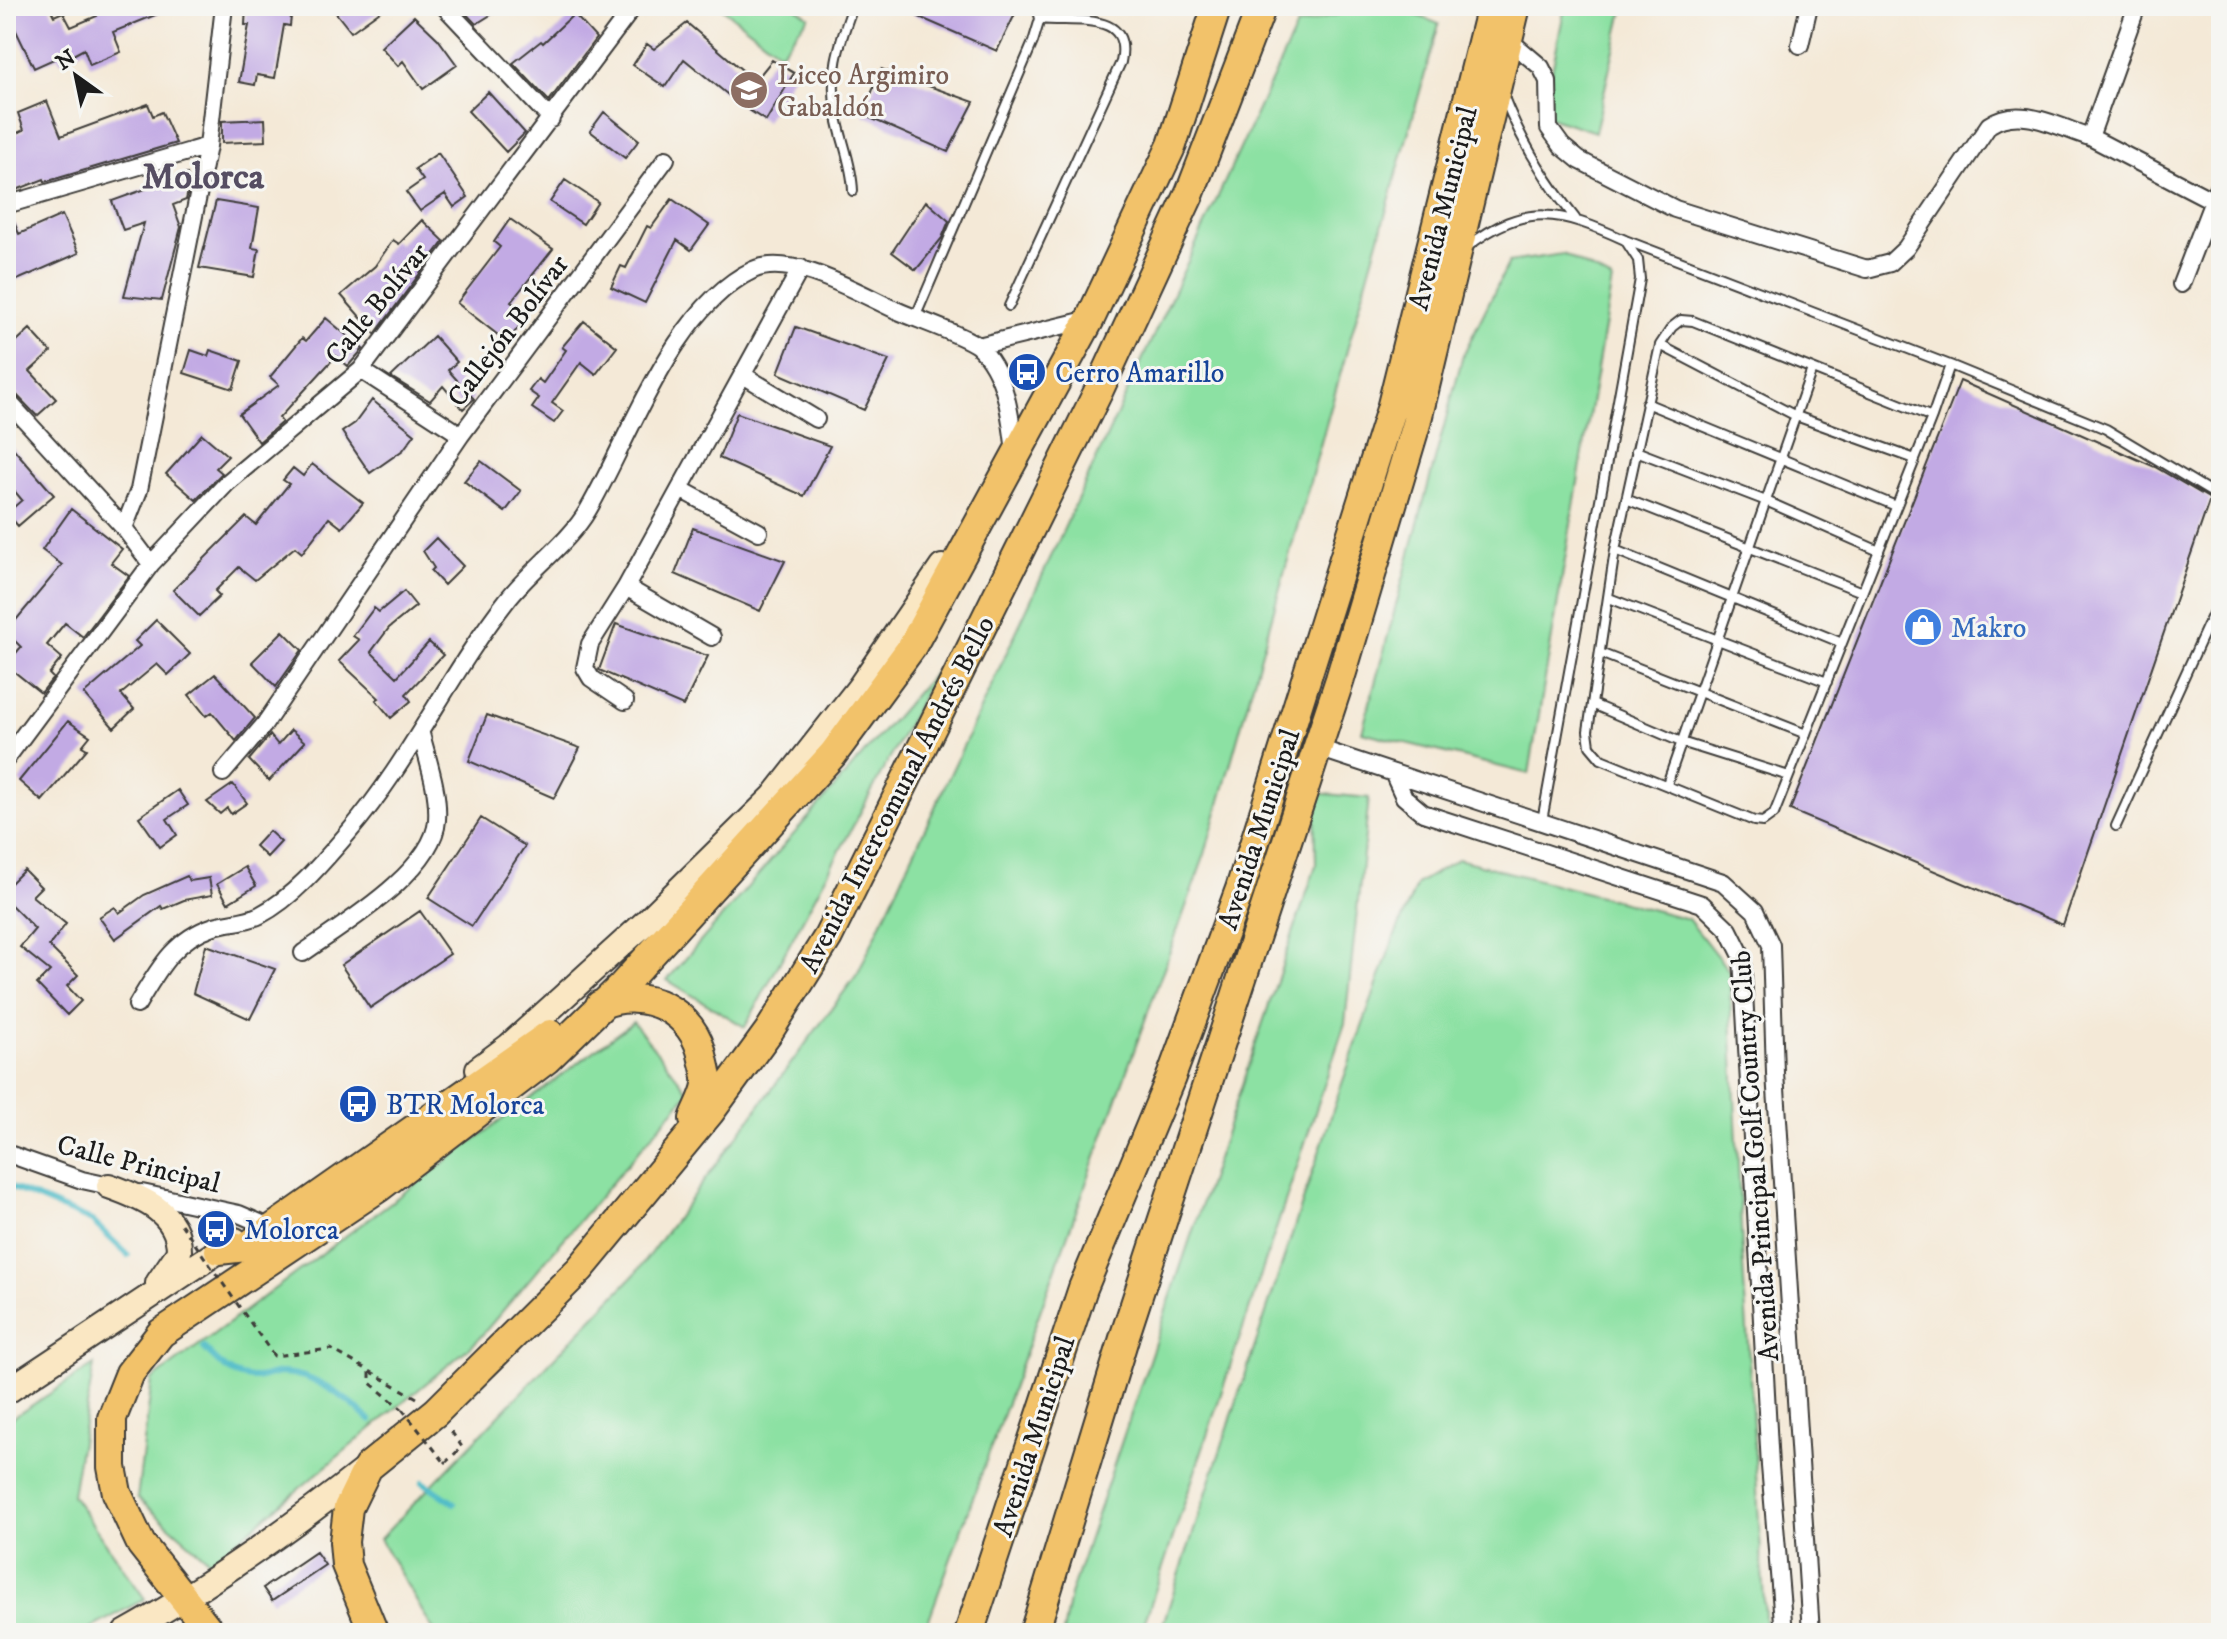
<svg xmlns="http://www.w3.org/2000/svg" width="2227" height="1639" font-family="'IM FELL DW Pica',serif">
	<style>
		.green { fill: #8ce1a3; stroke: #547e60; stroke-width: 2 }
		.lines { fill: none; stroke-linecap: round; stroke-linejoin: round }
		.stream { stroke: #4dbbc7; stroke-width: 6 }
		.building { fill: #c2aae4 }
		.service-casing { stroke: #3c3b38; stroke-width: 12 }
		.minor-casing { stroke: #3c3b38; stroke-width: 20 }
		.secondary-casing { stroke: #3c3b38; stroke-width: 28 }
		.trunk-casing { stroke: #3c3b38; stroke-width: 32 }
		.path { stroke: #3c3b38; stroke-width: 3; stroke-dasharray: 6 6; stroke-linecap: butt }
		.service { stroke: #fff; stroke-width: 8 }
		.minor { stroke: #fff; stroke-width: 16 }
		.secondary { stroke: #fae7c3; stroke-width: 24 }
		.trunk { stroke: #f2c26a; stroke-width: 28 }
		.path-bridge { stroke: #3c3b38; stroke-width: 3; stroke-dasharray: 6 6; stroke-linecap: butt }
		.labels { text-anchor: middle; stroke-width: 6; stroke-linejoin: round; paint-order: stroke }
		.education-label { font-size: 28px; fill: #785e54; stroke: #f6f6f2; text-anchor: start }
		.street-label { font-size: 28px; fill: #1c1c1c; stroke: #f6f6f2 }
		.transit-label { font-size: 28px; fill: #164399; stroke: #f6f6f2; text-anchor: start }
		.shop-label { font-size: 28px; fill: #366cbe; stroke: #f6f6f2; text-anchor: start }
		.district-label { font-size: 36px; font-weight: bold; fill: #564e62; stroke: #f6f6f2 }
	</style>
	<rect width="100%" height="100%" fill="#f6f6f2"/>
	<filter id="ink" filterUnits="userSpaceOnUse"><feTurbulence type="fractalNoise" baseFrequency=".0125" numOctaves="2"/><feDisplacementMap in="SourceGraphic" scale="16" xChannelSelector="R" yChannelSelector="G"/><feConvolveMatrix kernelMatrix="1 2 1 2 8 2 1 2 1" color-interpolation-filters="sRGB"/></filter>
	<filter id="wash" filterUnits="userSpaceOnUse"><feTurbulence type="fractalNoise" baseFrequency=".006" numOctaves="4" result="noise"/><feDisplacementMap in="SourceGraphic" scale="32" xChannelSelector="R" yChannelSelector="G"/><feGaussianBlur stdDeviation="1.8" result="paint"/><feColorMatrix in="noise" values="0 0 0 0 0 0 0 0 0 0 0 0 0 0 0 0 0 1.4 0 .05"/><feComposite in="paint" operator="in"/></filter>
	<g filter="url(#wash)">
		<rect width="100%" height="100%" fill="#f4e9d7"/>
		<!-- green -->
		<path class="green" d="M725,6H794L809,17L780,53L723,9Z
			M1367,6H1394L1439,24L1205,854L924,1633H435L380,1539L635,1274L858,973L1297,26Z
			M1565,6H1624L1595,132L1543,115Z
			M1563,254L1612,280L1529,774L1362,732L1463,355L1509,262Z
			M938,668L745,1027L667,980Z
			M1315,793L1369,798L1345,1023L1141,1633H1063L1070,1595L1316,865Z
			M1458,859L1688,919L1729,971L1742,1249L1766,1633H1160L1339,1092L1393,940L1417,884Z
			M633,1022L689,1092L477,1341L211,1562L137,1498L152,1380Z
			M94,1365L72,1495L145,1599L82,1633H6V1422Z"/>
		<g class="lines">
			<!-- stream -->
			<path class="stream" d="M6,1185L92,1221L128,1255
				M204,1348C219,1364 233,1379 257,1378C265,1378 273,1373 282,1373C314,1374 347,1398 370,1420
				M423,1482L454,1503"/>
		</g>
		<g id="blocks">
			<!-- building -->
			<path class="building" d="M20,6H49L54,16L63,12L71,27L97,16L93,6L175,7L113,32L121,52L90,65L84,49L60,62L58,57L34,68L7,12Z
				M246,6H292L290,26L284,25L275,78L257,75L255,85L239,82L249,25H245Z
				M346,6H387L351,32L336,13Z
				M459,6H505L476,24Z
				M894,6H1019L997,51Z
				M574,14L596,38L549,101L513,63L541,41L543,43Z
				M414,16L438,39L457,65L423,89L403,61L398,66L381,47Z
				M687,23L755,81L772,60L794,73L766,121L738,103L684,59L665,87L633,65L647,44L654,49Z
				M881,69L974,102L948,152L863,115Z
				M488,92L525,133L506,152L468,111Z
				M47,101L61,136L148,104L153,116L162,112L176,143L45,182L44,179L6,194V138L24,130L18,113Z
				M604,112L639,140L625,158L590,131Z
				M265,119L266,141L222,143V121Z
				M438,153L468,197L454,207L445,194L420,211L406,192L423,180L415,169Z
				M187,174L190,182L186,200L173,205L181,227L162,300L124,296L144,223L123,230L112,201Z
				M565,180L598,202L583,224L550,202Z
				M672,199L709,225L691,250L677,240L645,303L611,287L621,266L626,268L647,226L651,228Z
				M216,201L259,208L252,248L259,249L254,277L199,268Z
				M926,201L949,221L942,238L916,270L892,252Z
				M11,215L19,234L62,215L79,253L6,285V260L11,258L6,247V216Z
				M510,219L553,249L511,302L528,315L507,342L457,303L500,247L494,242Z
				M422,220L444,241L375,334L341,295L375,266L393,240L399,244Z
				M326,318L363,349L348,366L336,356L279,418L282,422L259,442L239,414L279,385L270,377L302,338L306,341Z
				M584,321L617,347L596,374L581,362L552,403L563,411L554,423L532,408L539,398L529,391L538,379L543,383L566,350L562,347Z
				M796,327L889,360L864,410L778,373Z
				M30,329L51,352L30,371L56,399L37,416L14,392L6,388V351Z
				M434,336L457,362L448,370L474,399L463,409L443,386L430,401L391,377Z
				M191,350L208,356L210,350L242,361L233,389L184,373Z
				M1960,381L2155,467L2210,499L2063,925L1790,810Z
				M372,400L415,434L403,450L370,473L342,432L355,423Z
				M737,413L830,446L804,496L719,458Z
				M202,434L228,456L216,468L222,473L196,500L166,474Z
				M6,440L54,495L18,526L7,513L22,500L6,481Z
				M481,461L521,491L505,512L464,481Z
				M312,464L363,503L342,528L329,518L302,553L295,547L255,580L239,567L215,591L220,596L199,616L173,590L246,517L256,525L289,484L283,480L293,468L303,476Z
				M71,509L122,549L111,563L129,576L83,637L65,623L47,645L62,658L49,674L53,678L41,693L6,665L21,647L6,632L62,565L42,550Z
				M693,528L785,561L760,611L675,574Z
				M436,538L463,566L444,585L431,571L434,568L423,551Z
				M404,591L416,606L389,628L371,652L397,677L429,642L443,655L406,694L411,701L391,718L376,700L379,698L339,661L359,640L353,636L374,608L379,612Z
				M156,620L190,654L168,675L157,664L121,694L134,709L114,728L84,694L140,646L135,641Z
				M616,624L708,656L683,706L599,670Z
				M283,631L302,650L276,687L252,662Z
				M215,674L255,718L236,741L212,712L206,716L189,695Z
				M487,715L580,748L554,798L469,761Z
				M68,721L90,736L82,746L87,749L42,801L19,781Z
				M291,730L305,742L269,781L249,760L270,735L278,745Z
				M233,784L247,803L231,814L227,808L220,814L207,802Z
				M178,790L188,805L167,819L177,835L160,847L139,817Z
				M481,818L525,846L472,926L428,898Z
				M269,831L281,842L267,857L255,846Z
				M245,867L256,886L228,903L217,884Z
				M24,870L41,887L32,896L66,924L49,946L78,975L67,986L81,1001L67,1015L37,984L50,971L20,947L35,929L6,900V888Z
				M187,876L190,881L209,878L212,895L184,900L163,909L161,906L115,939L99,917L115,907L119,913L144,895Z
				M420,911L450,954L370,1008L341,965Z
				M206,945L275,969L250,1019L193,993Z
				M316,1552L325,1565L272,1601L263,1588Z"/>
		</g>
	</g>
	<g filter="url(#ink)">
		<use href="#blocks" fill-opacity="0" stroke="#3c3b38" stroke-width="2"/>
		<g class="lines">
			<defs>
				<path id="service" d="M1503,95C1521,141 1544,179 1575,218
					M853,191C852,164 842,143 837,117C828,76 839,44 853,6
					M1467,247C1526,201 1561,211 1625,240L1950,365L1932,417L1774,814L1763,822L1754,821L1601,759L1590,746L1588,731L1615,550L1660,345L1672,327L1681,320L1693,321L1932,417
					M1009,306L1121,62C1132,10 1075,23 1040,19
					M915,318L1033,42L1040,19L1037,6
					M1660,345L1796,416L1915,459
					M1950,365L2106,429L2221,498
					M1646,403L1896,506
					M1636,451L1766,501L1879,551
					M1626,499L1862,592
					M1615,550L1842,643
					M1609,598L1827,682
					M1600,653L1806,734
					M1592,704L1681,742L1789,776
					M1667,784L1812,369
					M1542,821L1640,279L1638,260L1625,240
					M2116,826L2221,596"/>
				<path id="minor" d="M444,6L551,119
					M2137,6L2090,137L2221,205
					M1509,40L1541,67L1548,81L1549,128L1562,146L1579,160L1675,209L1867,269L1890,263L1906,248L1989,125C2019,104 2058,127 2090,137
					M1800,45L1809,6
					M6,205L208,146
					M2181,284L2221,180
					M978,346L1090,319
					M361,370L461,435L666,159
					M743,375L816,419
					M6,399L124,528L151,564L228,482L361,370L634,6
					M680,489L759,532
					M124,528L139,490L208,146L224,6
					M626,587L712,637
					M625,701L591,678L585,668L590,644L626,587L801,268
					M1318,748L1723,882L1755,911L1771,945L1775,1073L1811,1633
					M6,759L151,564
					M223,773L264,725L461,435
					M1393,773L1404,797L1423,813L1702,904L1729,930L1742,956L1770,1466L1784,1633
					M303,953C341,926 434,871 437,820C439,792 428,761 421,734
					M137,1005C158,970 174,939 214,926C229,922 246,922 260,915C293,898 324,861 348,833C410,761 449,674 507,600C531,569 568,544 588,510C630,438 673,308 753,270C792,252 862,295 898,311C916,319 964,335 978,346C1006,371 1011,418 1015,452
					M6,1153L82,1180L119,1188
					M142,1193L239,1214L260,1223"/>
				<path id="secondary" d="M478,1069L509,1046L646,922L774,796L859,688L942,567
					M109,1186C140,1197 180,1212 179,1252L158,1283
					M6,1392L235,1240
					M125,1633C211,1585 291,1528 368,1467"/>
				<path id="trunk" d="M600,1005C644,986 695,1011 703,1059C705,1067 708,1077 707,1084C706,1095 698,1108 694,1119
					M219,1250L246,1247L550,1034
					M211,1633L141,1544L117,1493L112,1467V1418L130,1373L161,1333L378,1188L547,1059L622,986L833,754L911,648L1090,319L1172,145L1217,6
					M374,1633L346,1565L344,1542L348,1508L368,1467L436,1412L580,1269L710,1112L769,1031L828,937L1097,394L1190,193L1262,6
					M969,1633L1083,1288L1171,1077L1240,889L1391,409L1491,6
					M1034,1633L1125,1335L1340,679L1416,424L1516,6"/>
			</defs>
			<!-- service casing -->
			<use href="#service" class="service-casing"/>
			<!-- minor casing -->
			<use href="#minor" class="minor-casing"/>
			<!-- secondary casing -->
			<use href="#secondary" class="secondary-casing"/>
			<!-- trunk casing -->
			<use href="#trunk" class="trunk-casing"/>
			<!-- path -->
			<path class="path" d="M250,1322L274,1356L331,1349L417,1398
				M370,1372V1383L402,1409
				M445,1463L462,1447L451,1431"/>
			<!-- service -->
			<use href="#service" class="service"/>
			<!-- minor -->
			<use href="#minor" class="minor"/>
			<!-- secondary -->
			<use href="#secondary" class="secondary"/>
			<!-- trunk -->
			<use href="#trunk" class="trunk"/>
			<!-- path-bridge -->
			<path class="path-bridge" d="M181,1224L250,1322
				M402,1409L445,1463"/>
		</g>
	</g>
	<!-- icons -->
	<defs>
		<symbol id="school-disc" viewBox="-11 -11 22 22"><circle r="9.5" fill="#8d6e63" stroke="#f6f6f2"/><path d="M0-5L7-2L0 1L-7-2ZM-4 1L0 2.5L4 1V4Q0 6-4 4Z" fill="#fff"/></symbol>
		<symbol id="bus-disc" viewBox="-11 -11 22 22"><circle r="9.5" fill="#1a4fb4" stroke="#f6f6f2"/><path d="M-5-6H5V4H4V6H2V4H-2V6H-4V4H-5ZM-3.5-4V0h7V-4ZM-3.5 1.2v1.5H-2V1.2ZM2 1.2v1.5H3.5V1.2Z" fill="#fff"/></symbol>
		<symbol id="shop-disc" viewBox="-11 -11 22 22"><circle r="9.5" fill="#3f7fe0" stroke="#f6f6f2"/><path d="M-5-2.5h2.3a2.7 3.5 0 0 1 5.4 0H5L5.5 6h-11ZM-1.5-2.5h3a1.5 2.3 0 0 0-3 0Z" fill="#fff"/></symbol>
	</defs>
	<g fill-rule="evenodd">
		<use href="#school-disc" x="727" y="68" width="44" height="44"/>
		<use href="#bus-disc" x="1005" y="350" width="44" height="44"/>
		<use href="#shop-disc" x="1901" y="605" width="44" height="44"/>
		<use href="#bus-disc" x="336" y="1082" width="44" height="44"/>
		<use href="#bus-disc" x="194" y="1207" width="44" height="44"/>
	</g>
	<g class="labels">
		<!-- education labels -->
		<g class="education-label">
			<text x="777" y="84">Liceo Argimiro<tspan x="777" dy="32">Gabaldón</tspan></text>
		</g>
		<!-- street labels -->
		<g class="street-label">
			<text transform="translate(1442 208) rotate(-76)" y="10">Avenida Municipal</text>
			<text transform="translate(376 303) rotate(-51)" y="10">Calle Bolívar</text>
			<text transform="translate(507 330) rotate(-53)" y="10">Callejón Bolívar</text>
			<text transform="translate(896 794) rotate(-63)" y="10">Avenida Intercomunal Andrés Bello</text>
			<text transform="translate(1258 829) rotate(-72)" y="10">Avenida Municipal</text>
			<text transform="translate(1754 1156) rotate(-94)" y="10">Avenida Principal Golf Country Club</text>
			<text transform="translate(139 1163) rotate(14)" y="10">Calle Principal</text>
			<text transform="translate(1033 1436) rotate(-72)" y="10">Avenida Municipal</text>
		</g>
		<!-- transit labels -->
		<g class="transit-label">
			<text x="1055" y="382">Cerro Amarillo</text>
			<text x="386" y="1114">BTR Molorca</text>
			<text x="244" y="1239">Molorca</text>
		</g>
		<!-- shop labels -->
		<g class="shop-label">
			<text x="1951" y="637">Makro</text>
		</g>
		<!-- district labels -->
		<g class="district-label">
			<text x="203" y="188">Molorca</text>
		</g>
	</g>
	<!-- margin -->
	<rect width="2227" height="1639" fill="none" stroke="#f6f6f2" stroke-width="32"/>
	<!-- north arrow -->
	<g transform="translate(76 76) rotate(327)" stroke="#f6f6f2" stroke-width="6" paint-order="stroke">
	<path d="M0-6L14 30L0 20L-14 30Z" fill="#1c1c1c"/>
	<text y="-12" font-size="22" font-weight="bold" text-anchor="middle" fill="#1c1c1c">N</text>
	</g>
</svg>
